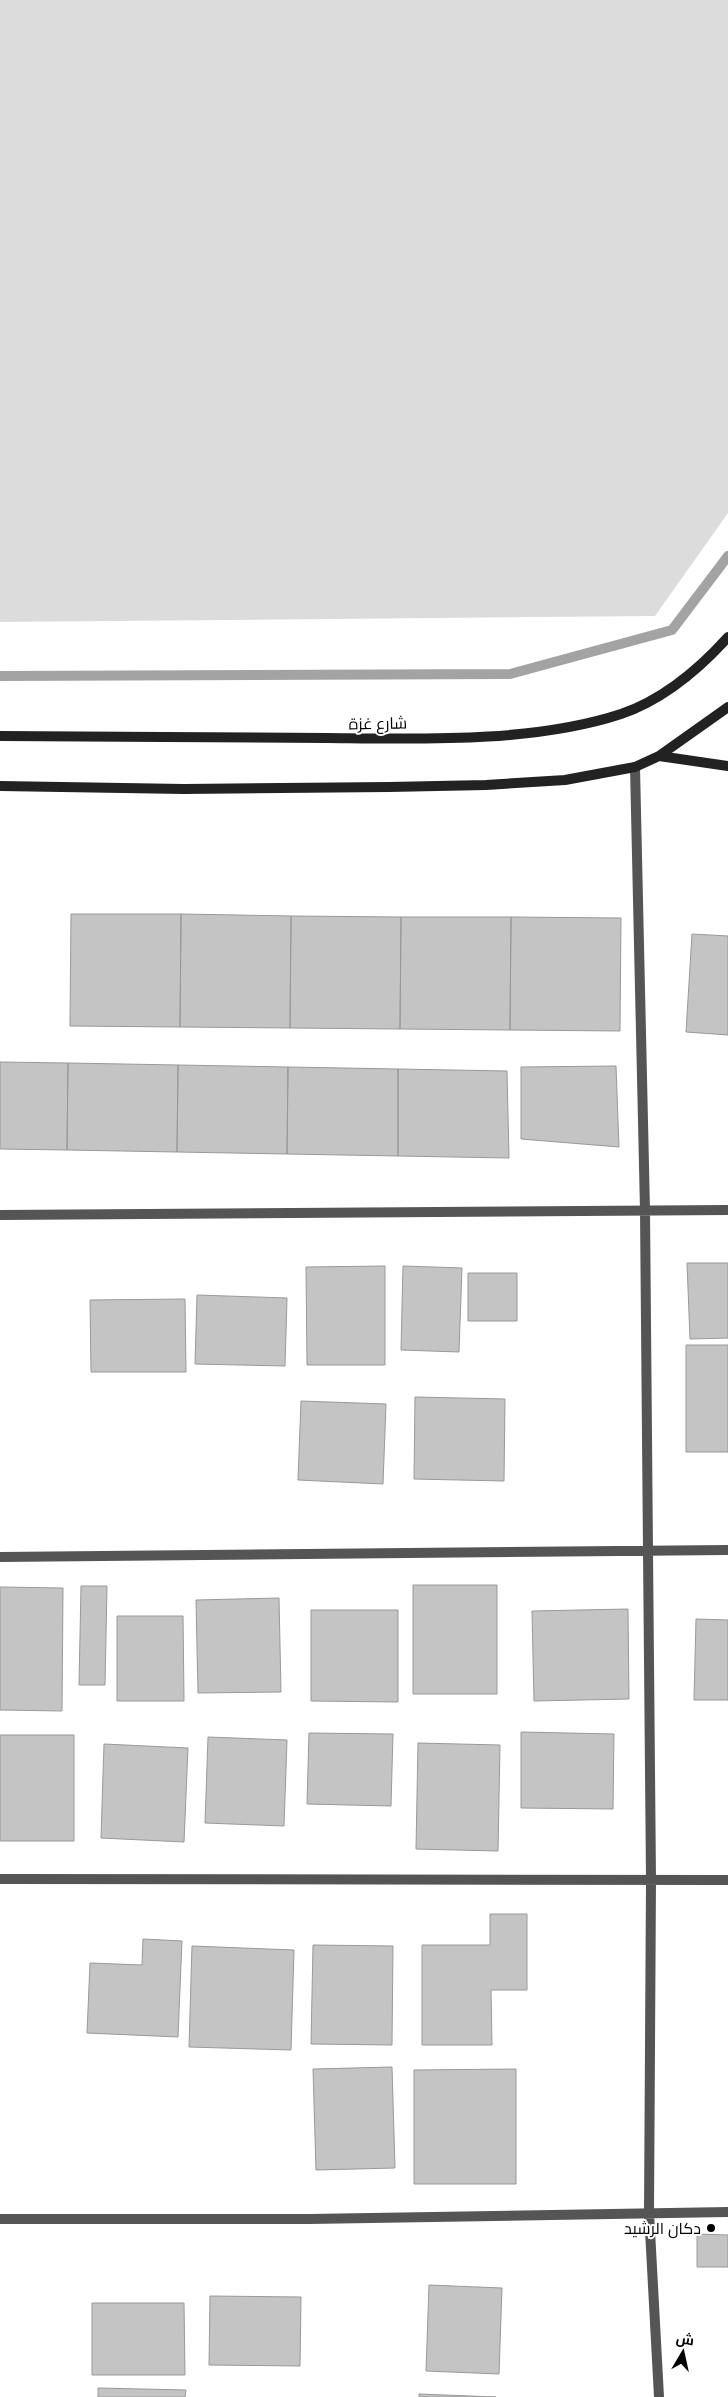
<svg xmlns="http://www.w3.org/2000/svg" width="728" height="2397" font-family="'Public Sans',Cairo,sans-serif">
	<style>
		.green { fill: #dcdcdc }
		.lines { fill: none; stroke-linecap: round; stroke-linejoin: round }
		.stream { stroke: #a3a3a3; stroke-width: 10 }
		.building { fill: #c4c4c4; stroke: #999 }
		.street { stroke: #555; stroke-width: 10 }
		.secondary { stroke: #222; stroke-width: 10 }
		.poi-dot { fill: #000; stroke: #fff; stroke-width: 2 }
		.labels { text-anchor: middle; stroke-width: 4; stroke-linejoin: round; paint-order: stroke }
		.street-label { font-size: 16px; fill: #000; stroke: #fff }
		.poi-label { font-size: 16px; fill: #000; stroke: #fff; text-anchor: end }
	</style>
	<rect width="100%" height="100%" fill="#fff"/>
	<!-- green -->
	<path class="green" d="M0,0H728V513L655,616L0,622Z"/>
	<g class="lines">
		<!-- stream -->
		<path class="stream" d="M0,676L510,674L672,630L728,556"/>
	</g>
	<!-- building -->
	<path class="building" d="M71,914H181L180,1027L70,1026Z
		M181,914L291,916L290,1028L180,1027Z
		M291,916L401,917L400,1029L290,1028Z
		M401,917H511L510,1030L400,1029Z
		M511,917L621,918L620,1031L510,1030Z
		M692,934L728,936V1035L686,1032Z
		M0,1062L68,1063L67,1150L0,1149Z
		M68,1063L178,1065L177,1152L67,1150Z
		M178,1065L288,1067L287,1154L177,1152Z
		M616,1066L619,1147L521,1139V1067Z
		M288,1067L398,1069V1156L287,1154Z
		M398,1069L507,1071L509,1158L398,1156Z
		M687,1263H728V1338L690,1339Z
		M385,1266V1365H307L306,1267Z
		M403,1266L462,1268L459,1352L401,1350Z
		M468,1273H517V1321H468Z
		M197,1295L287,1298L285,1366L195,1364Z
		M185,1299L186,1372H91L90,1300Z
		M686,1345H728V1452H686Z
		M415,1397L505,1399L504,1481L414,1479Z
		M301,1401L386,1404L383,1484L298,1480Z
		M413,1585H497V1694H413Z
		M81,1586H107L105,1685H79Z
		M0,1587L63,1588L62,1711L0,1710Z
		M279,1598L281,1692L198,1693L196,1600Z
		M628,1609L629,1699L534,1701L532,1611Z
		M311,1610H398V1702L311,1701Z
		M117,1616H183L184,1701H117Z
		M696,1619L728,1620V1700H694Z
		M521,1732L614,1734L613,1809L521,1808Z
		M309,1733L393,1734L391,1806L307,1804Z
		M0,1735H74V1841H0Z
		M208,1737L287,1740L284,1826L205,1823Z
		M418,1743L500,1745L498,1851L416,1849Z
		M104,1744L188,1748L184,1842L101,1838Z
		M490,1914H527V1990H491L492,2045H422V1945H490Z
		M143,1939L182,1941L178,2037L87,2033L90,1963L142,1965Z
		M313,1945L393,1946L392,2045L311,2044Z
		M192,1946L294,1950L291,2050L189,2047Z
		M392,2067L395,2168L316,2170L313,2069Z
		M516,2069V2184H414V2070Z
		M697,2234L728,2235V2267H697Z
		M429,2285L502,2288L499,2374L426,2371Z
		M210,2296L301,2297L300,2366L209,2365Z
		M92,2303H184L185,2375H92Z
		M98,2388L186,2390L185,2397H98Z
		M419,2394L496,2397H419Z"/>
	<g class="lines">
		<!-- street -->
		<path class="street" d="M635,767L645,1210L648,1551L651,1880L649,2212L659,2397
			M0,1215L728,1210
			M0,1557L728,1550
			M0,1879L728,1880
			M0,2219H309L728,2212"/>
		<!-- secondary -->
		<path class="secondary" d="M0,736C109,737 218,737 327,738C420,739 533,743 621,714C662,700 700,668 728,637
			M659,756L728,766
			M0,786L184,789L389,787L486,785L565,780L635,767L659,756L728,707"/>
	</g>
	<!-- markers -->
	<circle class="poi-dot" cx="711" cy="2228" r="5"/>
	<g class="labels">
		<!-- street labels -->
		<g class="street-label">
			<text transform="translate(378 723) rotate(-1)" y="6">شارع غزة</text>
		</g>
		<!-- poi labels -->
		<g class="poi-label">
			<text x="701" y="2234">دكان الرشيد</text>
		</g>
	</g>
	<!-- north arrow -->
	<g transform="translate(683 2352) rotate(9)" stroke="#ffffff" stroke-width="4" paint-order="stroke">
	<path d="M0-4L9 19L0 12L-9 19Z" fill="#000000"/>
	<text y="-8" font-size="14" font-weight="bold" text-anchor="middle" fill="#000000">ش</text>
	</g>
</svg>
